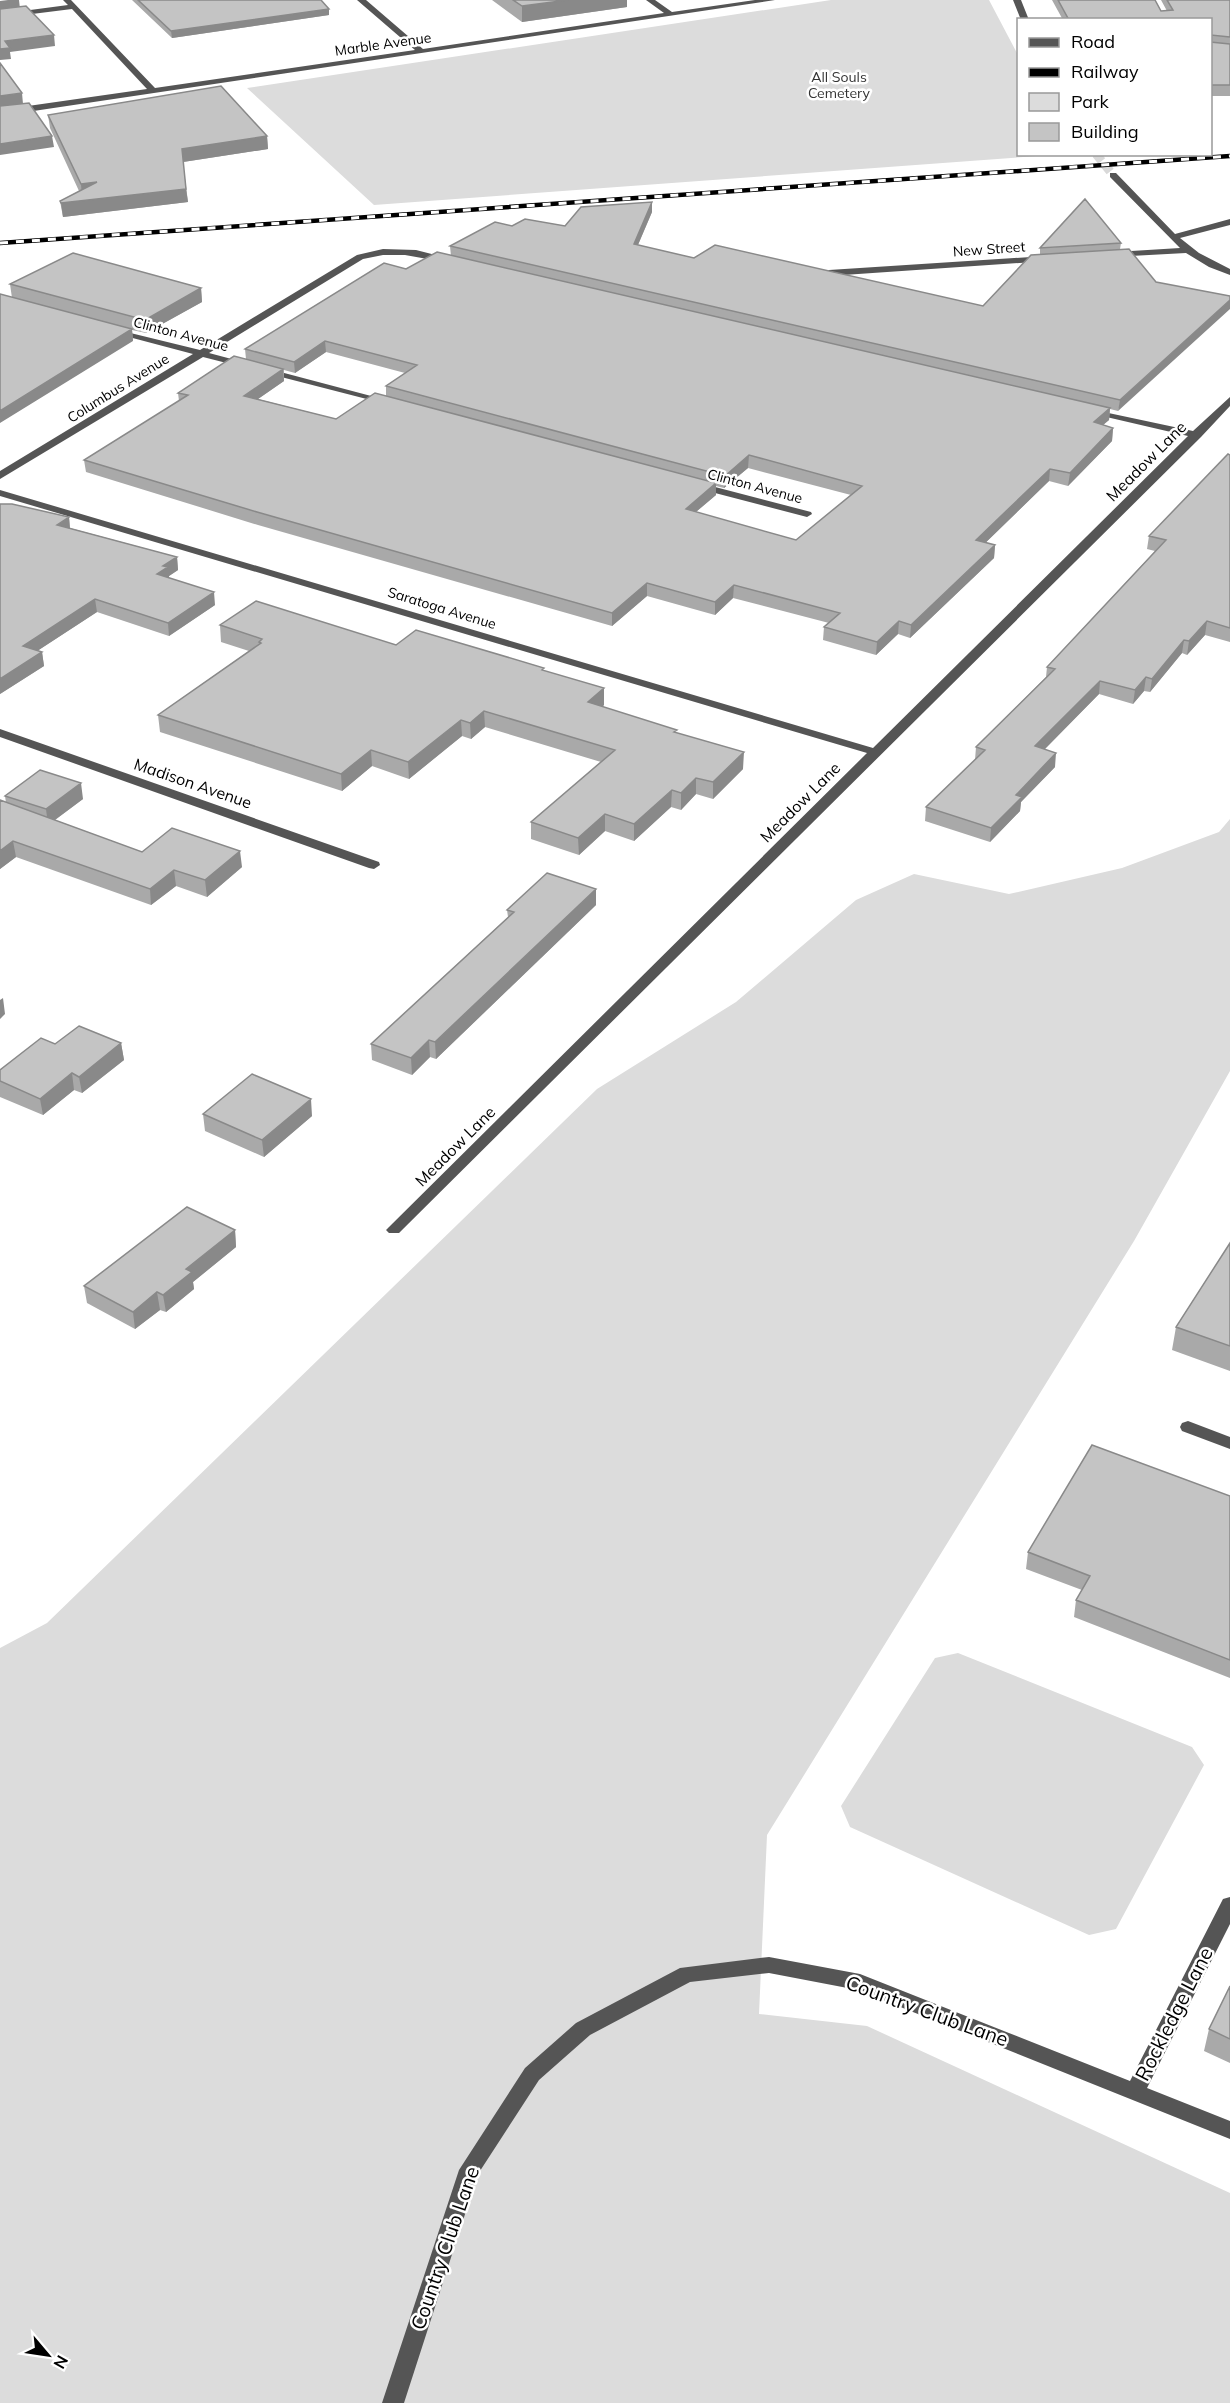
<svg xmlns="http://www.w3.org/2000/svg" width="1230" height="2403" font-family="Mulish,sans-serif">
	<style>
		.green { fill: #dcdcdc }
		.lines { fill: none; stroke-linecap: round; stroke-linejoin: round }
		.minor-tunnel { stroke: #d9d9d9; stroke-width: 9; stroke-dasharray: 9 4.5; stroke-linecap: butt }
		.minor { fill: #555; fill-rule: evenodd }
		.rail-casing { stroke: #000; stroke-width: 4.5 }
		.rail { stroke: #fff; stroke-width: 3; stroke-dasharray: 8; stroke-linecap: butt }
		.wall { fill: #a9a9a9; fill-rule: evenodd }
		.shaded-wall { fill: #898989 }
		.building { fill: #c4c4c4; stroke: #898989; stroke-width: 1.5 }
		.labels { text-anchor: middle; stroke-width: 5; stroke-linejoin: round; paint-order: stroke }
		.far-street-label { font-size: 14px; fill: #000; stroke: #fff }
		.far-park-label { font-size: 14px; fill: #333; stroke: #fff }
		.street-label { font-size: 16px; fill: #000; stroke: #fff }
		.near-street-label { font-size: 20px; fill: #000; stroke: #fff }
	</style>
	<rect width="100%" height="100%" fill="#fff"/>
	<!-- green -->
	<path class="green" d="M831,0H989L1018,55V154L1051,155L374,205L247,88Z
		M1230,819V1071L1134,1241L767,1835L759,2014L867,2026L1230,2193V2403H0V1648L47,1623L597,1089L736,1002L856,900L914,874L1009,894L1122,868L1219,832Z
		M958,1653L1192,1747L1204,1765L1116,1929L1089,1935L850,1827L841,1806L935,1658Z"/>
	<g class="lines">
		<!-- minor-tunnel -->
		<path class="minor-tunnel" d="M1096,154L1113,175"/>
		<!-- minor -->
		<path class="minor" d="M63,0H71L155,88L415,50L357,0H366L423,49L664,13L646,0H655L672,12L755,0H775L0,116V110L147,89L72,9L0,18V14L68,5Z
			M1013,0H1021L1029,20H1021Z
			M1110,173H1116L1175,234L1230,219V225L1180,238L1199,253L1230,269V275L1209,267L1186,253L1112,257V253L1115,252L1180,248L1110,177Z
			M383,249L416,250L455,260L450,263L405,255H383L363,259L209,353L390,401V405L203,357L0,479V471L193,354L110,332V328L200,350L357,255Z
			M1046,256L1049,257V261L829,276L824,273L829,270Z
			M1230,397V406L1201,437L399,1233H389L386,1230L389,1227L867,753L0,496V490L873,748L1188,436L1085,412V408L1193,431Z
			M696,482L811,512L812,514L807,517L692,487L691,485Z
			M0,729L379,862L380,865L374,869L369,868L0,737Z
			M1188,1421L1230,1437V1449L1182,1431L1180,1427L1182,1423Z
			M1230,1897V1924L1147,2088L1230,2121V2139L858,1990L769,1973L690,1982L590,2035L539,2080L478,2174L404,2403H382L459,2170L525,2068L576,2023L680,1968L769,1957L860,1974L1130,2081L1223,1899Z"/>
		<defs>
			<path id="rail" d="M0,243L1230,156"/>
		</defs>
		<!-- rail casing -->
		<use href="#rail" class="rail-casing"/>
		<!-- rail -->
		<use href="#rail" class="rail"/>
	</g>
	<!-- wall -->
	<path class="wall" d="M132,0H321L329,15L172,38Z
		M492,0H627V7L522,22Z
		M1052,0H1155L1161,11H1167L1161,0H1230V96H1210V20H1063Z
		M48,115L267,136L268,149L183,162L188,202L63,217L60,201L79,191L50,128Z
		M652,212L638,245L694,258L983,306L1040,254V248L1121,243L1120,249L1156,282L1118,411L1110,409L1109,420L1103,425L1113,428L1112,441L1068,486L1049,481L985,543L995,545L994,558L910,638L898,634L876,655L823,640L824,627L829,623L733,598L715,615L647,596L612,626L258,525L86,472L84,460L179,401L178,393L246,359L245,349L406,269L451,256L450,246L512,226H565ZM326,352L405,373L386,386V396L336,419L258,399L284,381V370L295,373ZM748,468L851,495L796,540L696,512L716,495V486L724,488Z
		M10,284L201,288L202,302L146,333L132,330L133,341L12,298Z
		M1230,455V642L1205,635L1187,655L1182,653L1150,692L1144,691L1133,704L1099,694L1045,749L1055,767L1021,802L1020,811L990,842L925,821L926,807L975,760L976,747L1046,677L1047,667L1155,551L1147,549L1149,536Z
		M69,517L70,528L177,557L178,570L169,576V578L215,605L169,636L97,612L37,651L42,652L44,666L0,694Z
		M220,625L396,645L544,671L604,705L602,707L677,733L743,769L713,799L696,794L681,810L671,807L634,841L605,831L579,855L531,839V822L601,762L485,727L471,739L462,736L409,779L372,766L342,791L160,732L158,715L249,651L221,642Z
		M5,796L83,799L55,820L142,852L242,867L207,897L176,886L151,905L16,857L0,869V800L6,803Z
		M596,905L436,1059L430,1057L412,1075L372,1060L371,1044L508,917L507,910Z
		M121,1043L124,1060L82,1093L74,1090L43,1115L0,1097V1070L55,1044Z
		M203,1114L312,1116L264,1157L205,1131Z
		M235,1230L236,1247L193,1282L194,1289L166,1312L160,1310L135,1329L87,1303L84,1286Z
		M1230,1243V1371L1172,1350L1176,1327Z
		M1230,1496V1678L1074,1617L1076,1600L1082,1590L1026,1569L1028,1552Z
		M1230,1986V2063L1204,2051L1209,2029Z"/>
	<!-- shaded-wall -->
	<path class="shaded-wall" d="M8,0H19L20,9L0,12V1Z
		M568,0H627V7L522,22V6Z
		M329,9V15L172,38L171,31Z
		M54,35L55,46L10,52L11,59L0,60V49L5,41Z
		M22,93L23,104L0,108V96Z
		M52,136L54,147L0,155V144Z
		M267,136L268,149L183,162L182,149Z
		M97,182L82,198L81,184Z
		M186,189L188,202L63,217L61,203Z
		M652,202V212L634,254V244Z
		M201,288L202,302L146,333L145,320Z
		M1230,300V309L1118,411L1120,400Z
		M132,329L133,341L0,423V411Z
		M325,341L326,352L295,373L294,362Z
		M283,369L284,381L245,408L244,396Z
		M1110,408L1109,420L1092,434L1094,422Z
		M1113,428L1112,441L1068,486L1070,473Z
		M749,455L748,468L724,488L725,476Z
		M1050,469L1049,481L975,553L976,540Z
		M716,483V495L685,521L686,509Z
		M69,517L70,530L57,525Z
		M995,545L994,558L910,638L911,625Z
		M177,557L178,570L169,576V580L157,574L163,566Z
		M647,583V596L612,626V613Z
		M734,585L733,598L715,615V602Z
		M214,592L215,605L169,636L168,623Z
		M95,599L97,612L25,659L23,646Z
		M899,621L898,634L876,655L877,642Z
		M1207,621L1205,635L1187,655L1189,641Z
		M1184,640L1182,653L1150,692L1152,679Z
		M42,652L44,666L0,694V679Z
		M1146,677L1144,691L1133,704L1135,690Z
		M1100,681L1099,694L1034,760L1035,746Z
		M604,688V705L588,719V702Z
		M484,711L485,727L471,739L470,723Z
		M461,720L462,736L409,779L408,762Z
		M371,750L372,766L342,791L341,774Z
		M744,752L743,769L713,799V782Z
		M1056,753L1055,767L1021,802L1020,811L990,842L991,828L1016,795Z
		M696,778V794L681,810V793Z
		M81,783L83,799L48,825L46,809Z
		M672,790L671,807L634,841V824Z
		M605,814V831L579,855L578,838Z
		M13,841L16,857L0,869V851Z
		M240,851L242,867L207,897L205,880Z
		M174,870L176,886L151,905L150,889Z
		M596,889V905L436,1059L435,1042Z
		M3,998L5,1014L0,1019V1000Z
		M429,1040L430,1057L412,1075L411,1058Z
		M121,1043L124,1060L82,1093L79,1077Z
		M72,1073L74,1090L43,1115L40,1099Z
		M311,1099L312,1116L264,1157L262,1140Z
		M235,1230L236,1247L193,1282L194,1289L166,1312L163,1295L186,1269Z
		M157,1292L160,1310L135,1329L133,1312Z"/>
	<!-- building -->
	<path class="building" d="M138,0H321L329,9L171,31Z
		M513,0H568L522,6Z
		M1058,0H1155L1161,11L1173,10L1167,0H1230V37L1211,35L1210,39V20H1069Z
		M26,6L54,35L5,41L10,48L0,49V9Z
		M1210,42L1230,44V85H1210Z
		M0,63L22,93L0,96Z
		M221,86L267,136L182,149L186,189L61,203L60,201L97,182L81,184L48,115Z
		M29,103L52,136L0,144V106Z
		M1085,199L1121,243L1040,248Z
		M652,202L634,244L694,258L715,245L983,306L1031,255L1129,249L1156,282L1230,296V300L1120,400L450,246L495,222L512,226L525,219L565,226L581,207Z
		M437,252L1110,408L1094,422L1113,428L1070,473L1050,469L976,540L995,545L911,625L899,621L877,642L824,627L840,613L734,585L715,602L647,583L612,613L257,512L84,460L188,395L178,393L234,356L283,369L244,396L336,419L375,393L716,483L686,509L796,540L862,486L749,455L725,476L386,386L417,365L325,341L294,362L245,349L384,263L406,269Z
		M73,253L201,288L145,320L10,284Z
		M0,294L132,329L0,411Z
		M1228,454L1230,455V628L1207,621L1189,641L1184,640L1152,679L1146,677L1135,690L1100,681L1035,746L1056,753L1016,795L1022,797L991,828L926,807L985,750L976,747L1055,669L1047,667L1166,540L1149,536Z
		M0,504H12L69,517L57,525L177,557L163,566L168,567L157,574L214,592L168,623L95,599L23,646L42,652L0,679Z
		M256,601L396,645L416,630L544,668L542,670L604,688L588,702L677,730L674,732L744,752L713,782L696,778L681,793L672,790L634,824L605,814L578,838L531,822L615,750L484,711L470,723L461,720L408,762L371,750L341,774L158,715L261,643L259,642L262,639L220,625Z
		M40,770L81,783L46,809L5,796Z
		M0,800L142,852L172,828L240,851L205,880L174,870L150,889L13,841L0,851Z
		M547,873L596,889L435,1042L429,1040L411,1058L371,1044L514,912L507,910Z
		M79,1026L121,1043L79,1077L72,1073L40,1099L0,1081V1070L41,1038L55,1044Z
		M252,1074L311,1099L262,1140L203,1114Z
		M187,1207L235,1230L186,1269L192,1272L163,1295L157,1292L133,1312L84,1286Z
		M1230,1243V1346L1176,1327Z
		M1092,1445L1230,1496V1660L1076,1600L1090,1576L1028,1552Z
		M1230,1986V2039L1209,2029Z"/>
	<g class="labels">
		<!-- far-street labels -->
		<g class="far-street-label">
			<text transform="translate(383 44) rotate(-8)" y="5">Marble Avenue</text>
			<text transform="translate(989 249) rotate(-4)" y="5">New Street</text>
			<text transform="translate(181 334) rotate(15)" y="5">Clinton Avenue</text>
			<text transform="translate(118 388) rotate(-32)" y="5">Columbus Avenue</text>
			<text transform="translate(755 486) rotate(15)" y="5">Clinton Avenue</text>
			<text transform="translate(442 608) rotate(17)" y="5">Saratoga Avenue</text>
		</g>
		<!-- far-park labels -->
		<g class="far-park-label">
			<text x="839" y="82">All Souls<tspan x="839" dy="16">Cemetery</tspan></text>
		</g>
		<!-- street labels -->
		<g class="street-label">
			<text transform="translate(1146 461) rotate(-45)" y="6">Meadow Lane</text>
			<text transform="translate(193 783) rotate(19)" y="6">Madison Avenue</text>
			<text transform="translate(800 802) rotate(-45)" y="6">Meadow Lane</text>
			<text transform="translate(455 1146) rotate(-45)" y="6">Meadow Lane</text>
		</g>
		<!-- near-street labels -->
		<g class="near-street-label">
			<text transform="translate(927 2011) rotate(20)" y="7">Country Club Lane</text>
			<text transform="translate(1174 2014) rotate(-63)" y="7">Rockledge Lane</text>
			<text transform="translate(445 2248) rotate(-71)" y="7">Country Club Lane</text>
		</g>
	</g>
	<!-- legend -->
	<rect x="1017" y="18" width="195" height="138" fill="#ffffff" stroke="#999999" stroke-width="1.5"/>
	<rect x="1029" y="38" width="30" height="9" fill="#555555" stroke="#999999" stroke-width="1.5"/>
	<text x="1071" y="48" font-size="18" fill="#000000">Road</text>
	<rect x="1029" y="68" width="30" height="9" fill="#000000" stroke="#999999" stroke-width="1.5"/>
	<text x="1071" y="78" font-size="18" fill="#000000">Railway</text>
	<rect x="1029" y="93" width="30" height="18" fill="#dcdcdc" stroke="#999999" stroke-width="1.5"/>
	<text x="1071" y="108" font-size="18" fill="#000000">Park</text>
	<rect x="1029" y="123" width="30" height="18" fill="#c4c4c4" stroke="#999999" stroke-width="1.5"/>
	<text x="1071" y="138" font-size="18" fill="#000000">Building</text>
	<!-- north arrow -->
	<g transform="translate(48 2355) rotate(119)" stroke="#ffffff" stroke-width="4.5" paint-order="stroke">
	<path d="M0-4.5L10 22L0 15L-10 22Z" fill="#000000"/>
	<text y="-9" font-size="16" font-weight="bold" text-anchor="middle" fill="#000000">N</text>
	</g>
</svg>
